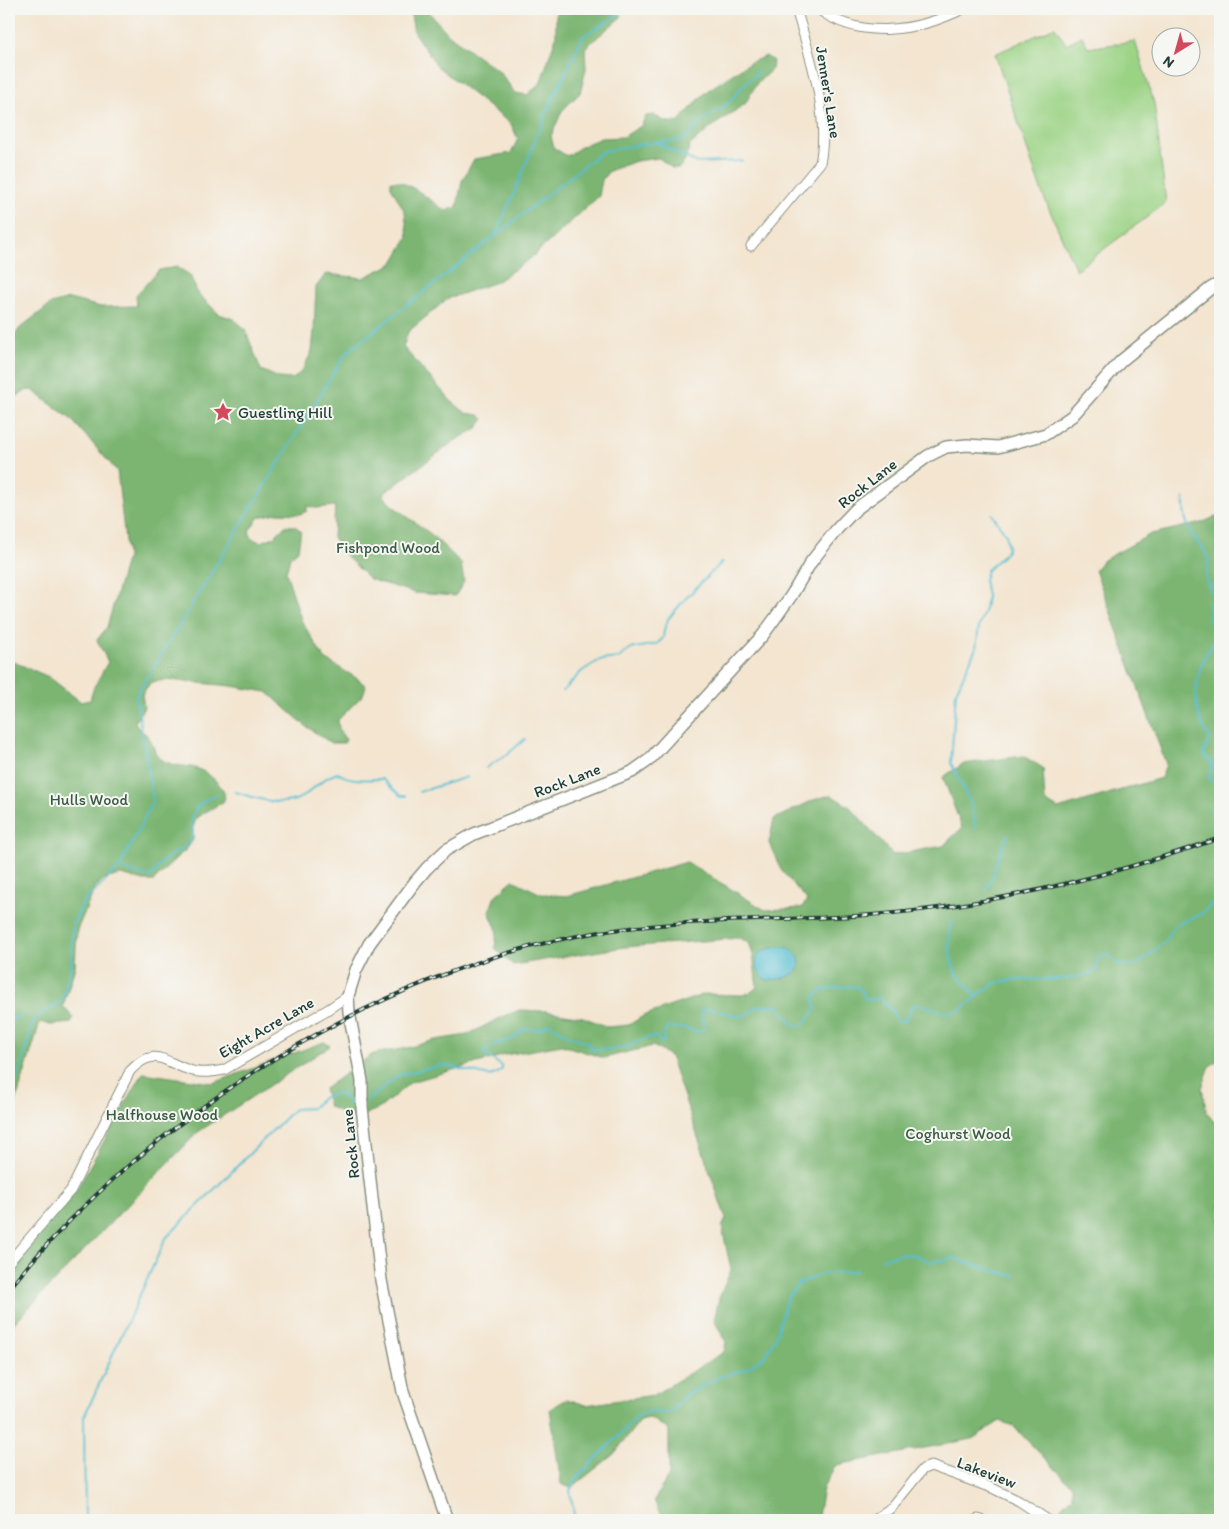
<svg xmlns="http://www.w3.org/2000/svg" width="1229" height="1529" font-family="Itim,sans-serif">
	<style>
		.green { fill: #9bd385; stroke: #5d885c }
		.forest { fill: #7cb572; stroke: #4e7953 }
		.water { fill: #54bed1; stroke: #3a7e82 }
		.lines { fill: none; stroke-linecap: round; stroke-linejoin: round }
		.stream { stroke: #54bed1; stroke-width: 2 }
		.minor-casing { stroke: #899182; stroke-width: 11 }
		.tertiary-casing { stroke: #899182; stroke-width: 14 }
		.minor { stroke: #fff; stroke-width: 9 }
		.tertiary { stroke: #fff; stroke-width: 11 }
		.rail-casing { stroke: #1f3d34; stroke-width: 4 }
		.rail { stroke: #f6f6f2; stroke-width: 2; stroke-dasharray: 5.5; stroke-linecap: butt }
		.labels { text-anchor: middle; stroke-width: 4; stroke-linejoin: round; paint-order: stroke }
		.street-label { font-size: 16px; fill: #1f3d34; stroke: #f6f6f2 }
		.poi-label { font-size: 16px; fill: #1f3d34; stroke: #f6f6f2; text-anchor: start }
		.park-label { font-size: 16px; fill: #385b44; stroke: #f6f6f2 }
	</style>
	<rect width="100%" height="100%" fill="#f6f6f2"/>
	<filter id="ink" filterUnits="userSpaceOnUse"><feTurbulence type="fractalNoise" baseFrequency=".02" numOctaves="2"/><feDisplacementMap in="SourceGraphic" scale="10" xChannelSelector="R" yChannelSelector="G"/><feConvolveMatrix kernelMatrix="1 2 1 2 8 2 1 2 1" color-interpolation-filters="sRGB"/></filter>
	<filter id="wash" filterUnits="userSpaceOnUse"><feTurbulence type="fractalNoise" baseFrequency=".0096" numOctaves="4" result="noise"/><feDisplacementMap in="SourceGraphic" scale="20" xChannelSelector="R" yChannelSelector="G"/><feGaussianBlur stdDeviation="1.12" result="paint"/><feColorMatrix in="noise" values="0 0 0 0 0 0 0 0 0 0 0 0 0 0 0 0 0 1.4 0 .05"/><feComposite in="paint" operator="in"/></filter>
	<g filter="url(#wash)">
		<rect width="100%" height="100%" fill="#f3e5d0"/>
		<!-- green -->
		<path class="green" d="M1055,27L1066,44L1082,36L1088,48L1135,41L1154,103L1166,203L1076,270L1042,193L995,54Z"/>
		<!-- forest -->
		<path class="forest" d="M410,9H426L449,35L500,72L515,93L527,95L540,84L556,37V9H614L622,16L585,48L586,69L580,93L562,111L551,136L554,148L567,156L584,145L601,138L623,137L641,126L646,116L654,115L666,122H678L707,91L749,63L766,56L773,61L772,69L757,83L745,104L713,126L690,145L685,161L679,168H672L659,158L636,161L609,171L602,180L599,196L531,258L496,282L447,299L408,332L403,347L451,401L466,413L479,415L484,419L477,428L453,442L383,494L389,503L432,535L461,563L464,582L455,596L415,593L369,579L344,554L333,537L335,506L316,508L307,506V511L300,514L277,513L259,517L249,531L252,539L261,542L274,537L285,526H295L301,531L298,550L290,557L286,572L302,622L325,659L358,679L366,686L363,695L338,720L339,730L346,740L344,743H331L307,727L267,692L231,686L168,680L151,682L142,694L144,707L135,722C140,733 146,732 150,739C156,749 152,754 164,761C174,767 188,765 198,769C209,773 231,791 223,802L197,817L193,827V840L186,850L176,858L154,881H144L121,875L104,879L95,888L77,930L75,967L63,1006L73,1018L71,1023L50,1025L40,1022L9,1125V660L49,677L81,702L90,700L94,687L108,662L97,640L107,627L127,557L117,471L71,419L32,390L24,391L9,403V342L21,327L51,304L69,299L101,307L137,306L136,295L159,270L177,267L190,275L198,294L219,314L234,319L245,329L261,370L279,378L293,379L302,371L312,351L314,330L316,287L326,274L363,278L392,264L408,237L405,212L391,187V181C407,179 432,202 446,211L457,207L462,181L474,159L511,153L518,139L511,124L438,67L414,33Z
			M1220,515V1059L1210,1066L1202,1088L1207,1113L1220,1129V1520H1062L1059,1516L1062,1506L1072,1496V1486L1013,1426L1000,1421L972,1439L836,1465L823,1488L818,1516L823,1520H668L659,1512L654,1500L669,1475V1430L650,1418L640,1420L614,1454L571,1488L561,1484L550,1409L567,1399L586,1405L654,1395L724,1352L726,1342L714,1320L719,1298L731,1270L722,1227L726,1219L670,1056L653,1046L604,1058L562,1045L505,1055L411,1082L380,1108L356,1118L329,1107L324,1089L373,1054L407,1048L435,1040L467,1035L502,1017L520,1010L546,1011L583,1017L608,1027L629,1025L643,1016L705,994L742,995L751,992L757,987L753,955L749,943L740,938L625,947L513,965L495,948L497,930L489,912L495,896L513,880L541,894L567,896L687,862L765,910L802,908L807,900L781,870L769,843L774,819L816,799L831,795L850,807L893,855L943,846L962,828L943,777L963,764L1023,756L1043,768L1045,801L1058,809L1161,778L1166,764L1095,570L1102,561L1151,534L1201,523Z
			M324,1042L330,1046L198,1132L15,1322L9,1331V1269L75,1192L143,1073L213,1083Z"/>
		<!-- water -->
		<path class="water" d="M784,947C796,948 807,964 794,973C787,979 775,980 766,980C755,971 751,953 768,949C773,947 779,947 784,947Z"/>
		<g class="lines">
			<!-- stream -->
			<path class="stream" d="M655,142L677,141L688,136L698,124L730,102L742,86L759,72
				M495,235L515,191L545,116L583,36L628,9
				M1184,498C1183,510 1186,524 1192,535C1196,542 1205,548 1207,556C1211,568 1205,570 1206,578C1206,584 1211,587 1212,592C1213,600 1208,607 1208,615C1209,621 1214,627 1215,633C1216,642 1211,646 1207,653C1193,677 1192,716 1210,737L1203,753L1212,764L1209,779L1220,785
				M563,691L582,671L600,660L619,658L630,649L657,644L663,638L664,630L668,619L686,598L722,562
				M486,768L509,753L525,739
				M235,792C261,799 287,811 309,792C318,784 327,776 338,773C351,782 367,779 382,779L401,796H406
				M419,792L467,777
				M1215,825L1211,810L1220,799
				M975,829L973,808L951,763L956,692L976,648L979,626L985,609L987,596L984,580L987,570L1003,555L1008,548L1006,535L992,514
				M119,868L149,877C156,871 161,862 168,857C175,852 186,849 191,841C193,836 193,830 192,825C191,807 202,801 217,794
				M986,890C996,874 997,852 1008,835
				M952,919C947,938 948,965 961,980C967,986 972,990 977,997
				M9,1021L22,1015
				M367,1101L399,1075L443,1065L490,1076L498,1073L502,1069V1066L485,1054L484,1051L487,1048L514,1038L524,1029H539L550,1024L567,1035L588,1043L591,1048L595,1050C606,1049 621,1050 631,1045C641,1041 645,1036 657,1037L661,1043H663L665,1031L668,1027L688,1029L698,1032L704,1028L702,1010L709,1009L743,1017L756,1007L777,1005L793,1024L799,1027L804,1024L816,1009L814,997L824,989L853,986L860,988L865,998L872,1000L879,997L893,1012L898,1022L905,1021L913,1005C929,1003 939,1014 950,1013C968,1011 984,985 999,982C1025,976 1077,985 1097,969V959L1102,954L1108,955L1120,965L1136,966L1165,942L1174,926L1203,913L1220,895
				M9,1103L23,1060L34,1019L63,1000L71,966L73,925L83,903L119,868L153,801L136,696L346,353L603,151L655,142L697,163L742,161
				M881,1259L900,1254L915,1255L930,1262L954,1258L997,1272L1015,1276
				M85,1520L84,1417L166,1238L294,1109L312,1108L324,1097L341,1094L350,1104L357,1103
				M575,1520L570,1491L574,1481L639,1415L650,1411L664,1414L675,1408L686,1395L715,1379L748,1368L765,1356L776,1337L786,1301L798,1284L822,1274L856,1271"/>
		</g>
	</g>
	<g filter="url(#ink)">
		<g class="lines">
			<defs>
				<path id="minor" d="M818,9C860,41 918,31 963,9
					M751,246L820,163C830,115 810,55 796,9
					M9,1262L71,1190L130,1071C156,1044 165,1064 193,1071C203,1074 214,1072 224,1070L327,1010L348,996
					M978,1519L982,1520
					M874,1520L892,1507L923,1469L931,1466L992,1488L1019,1501L1048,1520"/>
				<path id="tertiary" d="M447,1520L403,1392L381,1280L362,1107V1081L349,1012L348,996L356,970L369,944L415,882L427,868L446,850L474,834L632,772L649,760L763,635L791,596L811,562L837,529L856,509L928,456L946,447L967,445L998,447L1046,434L1072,416L1121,361L1211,288L1220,283"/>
			</defs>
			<!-- minor casing -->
			<use href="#minor" class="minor-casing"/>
			<!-- tertiary casing -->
			<use href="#tertiary" class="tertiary-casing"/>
			<!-- minor -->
			<use href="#minor" class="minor"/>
			<!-- tertiary -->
			<use href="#tertiary" class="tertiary"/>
			<defs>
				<path id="rail" d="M9,1289C146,1118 382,966 600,932C684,919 769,921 854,916C979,909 1102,879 1220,838"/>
			</defs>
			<!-- rail casing -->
			<use href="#rail" class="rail-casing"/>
			<!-- rail -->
			<use href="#rail" class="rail"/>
		</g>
	</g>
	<!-- icons -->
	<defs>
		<symbol id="sight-bare" viewBox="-9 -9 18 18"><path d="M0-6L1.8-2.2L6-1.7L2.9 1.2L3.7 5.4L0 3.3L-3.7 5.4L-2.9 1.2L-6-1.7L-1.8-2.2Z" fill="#d1495b" stroke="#f6f6f2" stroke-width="2.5" paint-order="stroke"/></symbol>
	</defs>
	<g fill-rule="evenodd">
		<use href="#sight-bare" x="209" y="398" width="28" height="28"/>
	</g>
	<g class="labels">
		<!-- street labels -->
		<g class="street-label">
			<text transform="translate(829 92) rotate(81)" y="6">Jenner's Lane</text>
			<text transform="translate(867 483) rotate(-38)" y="6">Rock Lane</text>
			<text transform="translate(567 780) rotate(-21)" y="6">Rock Lane</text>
			<text transform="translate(266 1027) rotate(-30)" y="6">Eight Acre Lane</text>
			<text transform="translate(350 1144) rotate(-96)" y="6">Rock Lane</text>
			<text transform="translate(987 1472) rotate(21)" y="6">Lakeview</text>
		</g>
		<!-- poi labels -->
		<g class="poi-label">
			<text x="238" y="418">Guestling Hill</text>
		</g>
		<!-- park labels -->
		<g class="park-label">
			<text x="388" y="553">Fishpond Wood</text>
			<text x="89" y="805">Hulls Wood</text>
			<text x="162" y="1120">Halfhouse Wood</text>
			<text x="958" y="1139">Coghurst Wood</text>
		</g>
	</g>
	<!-- margin -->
	<rect width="1229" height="1529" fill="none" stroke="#f6f6f2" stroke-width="30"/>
	<!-- north arrow -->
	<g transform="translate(1176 52) rotate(217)"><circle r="24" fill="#f6f6f2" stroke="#a0aca6"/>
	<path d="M0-4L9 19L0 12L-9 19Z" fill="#d1495b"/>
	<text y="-8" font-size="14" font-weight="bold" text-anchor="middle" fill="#1f3d34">N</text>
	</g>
</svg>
